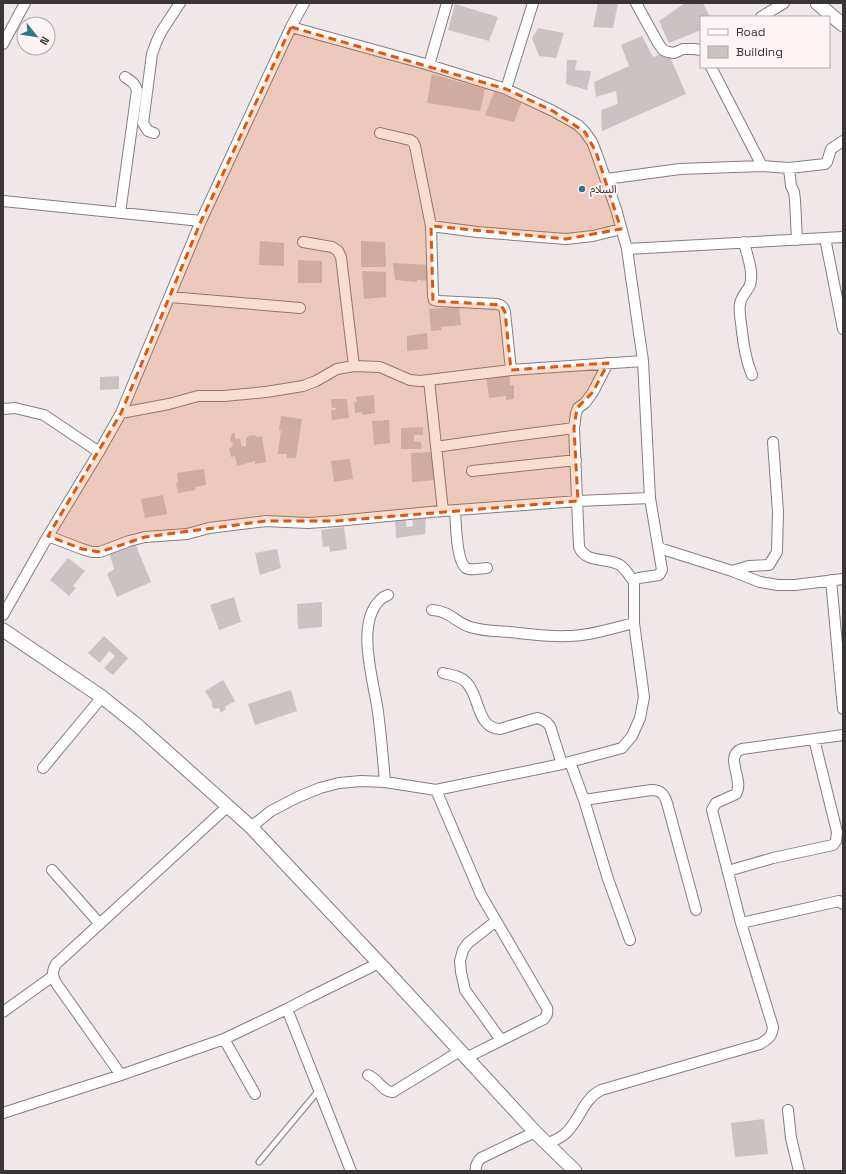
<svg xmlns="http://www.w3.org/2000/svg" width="846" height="1174" font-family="'Space Grotesk','Noto Sans Arabic',sans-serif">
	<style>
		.building { fill: #cbc2c4 }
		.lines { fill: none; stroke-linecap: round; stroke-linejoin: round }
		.service-casing { stroke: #857d7f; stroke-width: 7 }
		.minor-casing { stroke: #857d7f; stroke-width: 12 }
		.tertiary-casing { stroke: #857d7f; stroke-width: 15 }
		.service { stroke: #fff; stroke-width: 5 }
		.minor { stroke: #fff; stroke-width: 10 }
		.tertiary { stroke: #fff; stroke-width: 13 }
		.marked { fill: #df570e; fill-opacity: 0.2; stroke: #df570e; stroke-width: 3; stroke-dasharray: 8 5; stroke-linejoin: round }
		.poi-dot { fill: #327885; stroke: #fef4f6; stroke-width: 1.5 }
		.labels { text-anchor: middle; stroke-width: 4; stroke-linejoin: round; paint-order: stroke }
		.poi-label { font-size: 11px; fill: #393536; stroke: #fef4f6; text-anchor: start }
	</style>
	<rect width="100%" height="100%" fill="#f0e7e9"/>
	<!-- building -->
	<path class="building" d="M598,3H618L613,28L593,27Z
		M685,3H703L710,17H701V30L669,43L659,21Z
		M455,4L498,17L489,41L448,30Z
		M538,28L564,33L556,58L539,56L532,38Z
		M642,36L653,57L668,52L686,94L602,131L601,110L618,104L616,91L596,97L594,82L629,66L621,45Z
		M567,60H577L575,70L591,71L587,90L566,84Z
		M432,74L485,89L480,111L427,103Z
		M494,92L522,101L514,122L485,115Z
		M260,241L284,243V266L259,265Z
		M361,241L385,242L386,267H361Z
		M298,260L322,261V283H298Z
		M393,263L430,265V281L417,280V282L395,280Z
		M362,271L386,272V297L364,299Z
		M459,307L461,325L441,327L442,330L431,331L429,309Z
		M427,333L428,349L407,351V336Z
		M509,373L510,385H514V399L506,400V396L489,398L486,375Z
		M119,376V389L100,390V377Z
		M374,395L375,413L363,415L362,412L355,413L354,402H357L356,397Z
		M331,399H347L349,418L332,420L331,410H335L336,408H332Z
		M281,416L302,419L296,458H287V454H278L281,430L279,431Z
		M389,420L390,443L374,445L372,421Z
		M423,427V435H414V441L421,442L422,449H401V428Z
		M232,433H235V438L238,439L240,438L242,447L246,446V438L248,436L254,435L258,437L262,436L266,462L255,464V461L237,466L235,456L231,457L229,448L232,447L233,444L230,440Z
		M434,452L435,480L412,482L411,453Z
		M350,459L353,479L334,482L331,461Z
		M204,469L206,485L195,487L196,490L178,493L176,483H178L177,473Z
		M163,495L167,514L145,518L141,499Z
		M406,517V527L413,526L412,517H426L425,534L396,538L395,518Z
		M344,527L347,549L330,552L329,546L323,547L321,530Z
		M135,543L151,582L117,597L107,574L114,569L109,552Z
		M277,549L281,568L260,575L255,553Z
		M68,558L85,571L73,586L76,588L69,596L50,580Z
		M234,597L241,622L219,630L210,605Z
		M322,602V627L298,629L297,604Z
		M104,636L128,658L113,675L104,668L115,656L109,651L100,663L88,653Z
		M223,680L235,701L225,707L226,709L221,713L219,708L214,709L212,706V702L205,691Z
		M291,690L297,711L255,725L248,704Z
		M764,1119L768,1154L735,1157L731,1123Z"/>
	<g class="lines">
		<defs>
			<path id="service" d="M259,1162L319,1090"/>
			<path id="minor" d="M636,3L658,43L663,50L668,52L674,53L683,49H694L701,50
				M761,17L784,3
				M291,27L429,65L506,89L553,111L578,125L585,132L592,142L596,152L616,209L627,249L643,361L650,498L662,570L659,575L639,578L636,579L634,582
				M3,44L25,3
				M429,65L447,3
				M711,67L762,166L789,168L825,164L827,162L831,149L843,141
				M506,89L533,3
				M154,133L148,131L143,123L152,54L156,43L161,32L180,3
				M380,133L410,140L413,142L415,146L431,226L433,296L434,300L439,301L497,304C502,305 504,307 505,312L511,370
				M789,168L791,186L794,192L795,200L797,240
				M606,179L680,169L762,166
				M3,201L201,221
				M120,213L137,90C135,83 131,81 125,77
				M431,226L477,232L566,239L593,236L621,229
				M825,238L843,329
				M303,242L332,247L338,251L341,257L354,366
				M744,242C747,256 754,272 750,285C747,292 741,296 740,304C739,310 740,317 741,323C743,341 745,358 752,375
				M627,249L843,237
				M170,297L300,308
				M429,380L443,511
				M3,409L15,408L44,415L99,452
				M121,413L169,404L198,396H224L266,392L303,386L316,381L337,369L354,366L380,367L410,380L420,381L511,370L643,361
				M436,447L505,437L574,428
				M472,471L576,460
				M455,510C456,522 456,561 466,568C471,571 481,568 487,568
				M48,536L82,549L92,552H100L129,541L145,537L187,534L209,528L266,521L308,523L336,521L430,512L578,501L650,498
				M659,548L732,571L760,582L778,585H795L843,579
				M732,571L749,566L769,565L777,552L778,512L773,442
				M831,580L843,709
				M432,610C450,611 455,622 470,627C482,631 497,631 510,632C529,634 549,637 568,636C590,636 613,628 634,623
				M3,615L48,536L99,452L121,413L201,221L291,27L304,3
				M443,673C451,675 460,676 466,682C480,695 476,728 500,729L537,718C543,719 546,721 550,726L562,764
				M570,762L584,800L608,879L630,940
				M43,768L102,697
				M385,782C383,758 381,735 378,712C374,682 355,624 380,600C382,598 385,596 388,595
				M436,790L481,895L547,1008C548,1013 547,1015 544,1019L466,1058
				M584,800L651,790C661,790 664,794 667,803L696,910
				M251,827L271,811L298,797L320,788L339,783L361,781L385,782L436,790L562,764L622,748L632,736L640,718L644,697L634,623V582C630,577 626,569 620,565C607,557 586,564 579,547L574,428L576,413L578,408L585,403L593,392L608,363
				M52,870L100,924
				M728,871L773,858L833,845L836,841L837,832L814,739
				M496,921L468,943L463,950L460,961L461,972L465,990L501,1040
				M741,923L839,901L843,904
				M287,1009L351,1171
				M3,1012L53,976
				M224,1039L255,1094
				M121,1075L56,983C52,975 52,971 56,964L228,806
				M368,1075C378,1079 384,1093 393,1092L460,1051
				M788,1110L791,1138L799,1171
				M3,1113L121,1075L224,1039L287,1009L308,998L379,963
				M547,1144C553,1141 561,1138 566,1133C580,1120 583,1099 601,1090L760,1044C768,1039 772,1037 773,1027L741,923L712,810L716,803L736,794C745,780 723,756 742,749L843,735
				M476,1171C475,1166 477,1162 481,1158L535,1132"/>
			<path id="tertiary" d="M817,3L843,25
				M3,630L102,697L137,725L251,827L379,963L535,1132L575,1171"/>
		</defs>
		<!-- service casing -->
		<use href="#service" class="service-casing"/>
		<!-- minor casing -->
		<use href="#minor" class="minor-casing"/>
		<!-- tertiary casing -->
		<use href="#tertiary" class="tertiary-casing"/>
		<!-- service -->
		<use href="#service" class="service"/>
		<!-- minor -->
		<use href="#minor" class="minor"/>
		<!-- tertiary -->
		<use href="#tertiary" class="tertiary"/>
	</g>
	<!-- marked area -->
	<path class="marked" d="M291,27L506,89L553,111L585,132L596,152L621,229L566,239L431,226L433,301L501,305L505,312L511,370L608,363L593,392L577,408L574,428L578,501L336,521H266L145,537L100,552L82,549L48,536L121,413L201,221Z"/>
	<!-- markers -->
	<circle class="poi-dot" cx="582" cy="189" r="4"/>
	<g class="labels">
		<!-- poi labels -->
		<g class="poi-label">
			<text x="590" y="193">السلام</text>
		</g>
	</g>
	<!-- border -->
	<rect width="846" height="1174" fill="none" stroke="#393536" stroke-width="8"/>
	<!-- legend -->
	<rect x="700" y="16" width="130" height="52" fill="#fef4f6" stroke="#afa8a9"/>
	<rect x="708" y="29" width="20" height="6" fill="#ffffff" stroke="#afa8a9"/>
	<text x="736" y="36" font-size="12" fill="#393536">Road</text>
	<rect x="708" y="46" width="20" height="12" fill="#cbc2c4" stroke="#afa8a9"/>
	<text x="736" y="56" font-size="12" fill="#393536">Building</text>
	<!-- north arrow -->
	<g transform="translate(36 36) rotate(120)"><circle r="19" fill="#fef4f6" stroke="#afa8a9"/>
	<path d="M0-3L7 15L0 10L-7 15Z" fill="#327885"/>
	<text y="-6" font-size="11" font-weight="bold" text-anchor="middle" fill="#393536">N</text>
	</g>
</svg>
